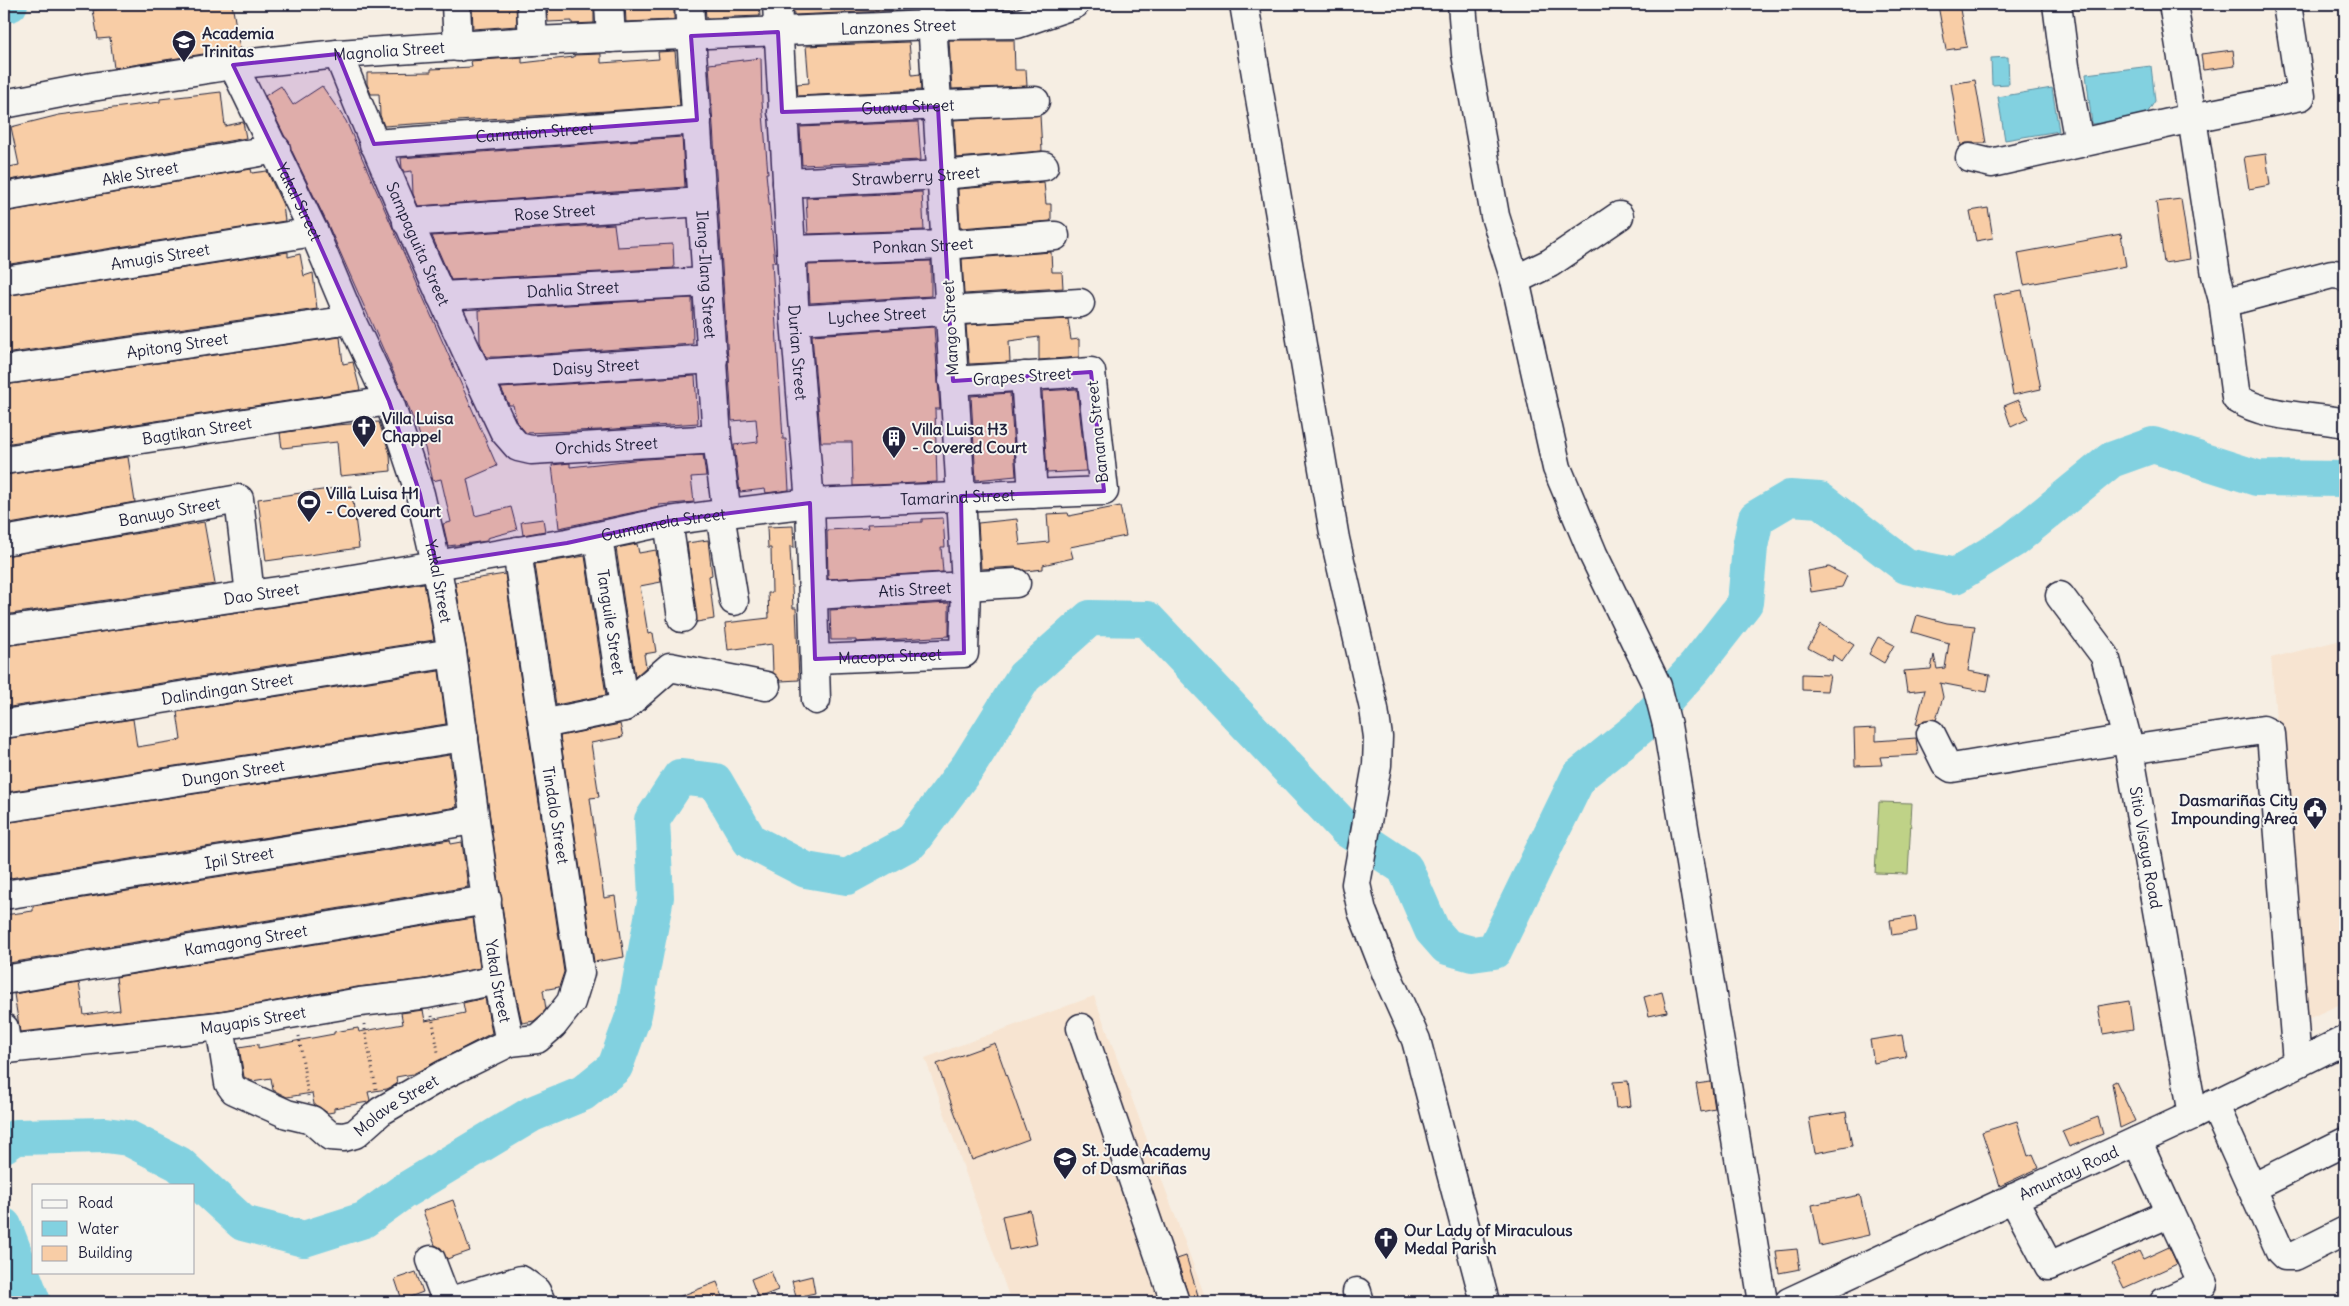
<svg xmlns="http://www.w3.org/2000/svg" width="2349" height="1306" font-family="Delius,sans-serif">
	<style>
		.built { fill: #f7e4d1 }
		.green { fill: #bfd287; stroke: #707a61 }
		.water { fill: #82d1e0; stroke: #5c8b9e }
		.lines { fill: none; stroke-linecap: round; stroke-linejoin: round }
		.river { stroke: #82d1e0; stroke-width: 36 }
		.building { fill: #f8cda6; stroke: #22223b }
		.minor-casing { stroke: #22223b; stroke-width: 31 }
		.path { stroke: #22223b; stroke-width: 3; stroke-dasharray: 1 4; stroke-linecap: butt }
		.minor { stroke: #f6f6f2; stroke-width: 28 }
		.marked { fill: #7b2cbf; fill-opacity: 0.2; stroke: #7b2cbf; stroke-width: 4; stroke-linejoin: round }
		.labels { text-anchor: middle; stroke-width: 4; stroke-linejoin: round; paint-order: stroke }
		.street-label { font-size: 16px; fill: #22223b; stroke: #f6f6f2 }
		.poi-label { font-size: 16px; font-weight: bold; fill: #22223b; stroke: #f6f6f2; text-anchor: start }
	</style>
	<rect width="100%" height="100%" fill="#f6eee3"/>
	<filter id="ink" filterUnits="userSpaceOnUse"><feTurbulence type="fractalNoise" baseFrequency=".02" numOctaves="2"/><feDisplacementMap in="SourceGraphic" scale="10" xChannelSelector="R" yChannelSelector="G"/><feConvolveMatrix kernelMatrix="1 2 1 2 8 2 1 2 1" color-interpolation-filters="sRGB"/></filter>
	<g filter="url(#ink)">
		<!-- built -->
		<path class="built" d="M2345,639V1002L2301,1022L2271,658Z
			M1094,996L1207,1302H1011L925,1058Z"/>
		<!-- green -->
		<path class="green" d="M1879,802L1912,803L1908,874L1875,873Z"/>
		<!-- water -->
		<path class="water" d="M2008,57L2009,84L1992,85L1991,58Z
			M2151,66L2155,101L2144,118L2092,124L2086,74Z
			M2052,88L2059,131L2005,140L1998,97Z"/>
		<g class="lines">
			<!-- river -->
			<path class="river" d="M4,5L10,4
				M4,1145L16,1137L106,1135L128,1138L179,1164L243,1223L304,1239L364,1220L404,1191L532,1114L583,1093L615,1067L634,1014L656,897L652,820L680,777L715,781L750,841L806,870L847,877L911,842L969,765L1024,677L1090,618L1147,619L1346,829L1405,868L1432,930L1447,947L1472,954L1494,951L1579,776L1640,727L1695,667L1745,603L1750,547L1756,518L1790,498L1820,500L1906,566L1955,576L2013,540L2111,460L2153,445L2257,478L2345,479
				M4,1226L33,1302"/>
		</g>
		<!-- building -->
		<path class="building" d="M148,4H232L240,49L230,50L229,46V50L114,68L110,38L98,39L93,10Z
			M472,4H516L517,26L473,29Z
			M547,4H594V23L572,24V21L548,22Z
			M625,4H674V20L626,22Z
			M705,4H759L760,16L706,18Z
			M793,4H906L907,10L794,15Z
			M947,4H1011V8L947,9Z
			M1959,4L1967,47L1946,50L1938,5Z
			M949,40H1014L1015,70H1026L1027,86L952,89Z
			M909,42L912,75L920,74L921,90L798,96L797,84L809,83L806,46Z
			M2233,50L2235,66L2203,70L2201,54Z
			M675,51L680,106L384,126L380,115L379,94H371L367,84V73L431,72V69L472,67L471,61L522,57V63L574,57V55L601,54V63L659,59L658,52Z
			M761,58L762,102L768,173H766L775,262H772L783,439H786L789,490L766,493L765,489L740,492L734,445L758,442L756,419L732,421L709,64Z
			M1975,80L1986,143H1966L1961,146L1951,84Z
			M281,86L293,105L322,86L346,121L497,466L467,479L475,516L511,507L517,530L487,538V541L448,546L443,524L451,522L441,479L433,481L425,448L403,394L328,225L265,96Z
			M221,92L225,126L243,122L246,138L4,181V168L19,165L11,127L59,115L160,102V99Z
			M1040,115L1042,151L956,158L954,120Z
			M918,122L921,160L802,165L800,127Z
			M682,137L685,187L418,206L413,194L412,171L404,172L402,168L401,158Z
			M2266,154L2270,185L2249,189L2244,157Z
			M251,169L252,173L267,171L283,205L285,221L4,265V212Z
			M1044,182L1046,204H1051V221L960,228L958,189Z
			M922,192L924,230L808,234L806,198Z
			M2181,199L2190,259L2164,263L2156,202Z
			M1988,208L1993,238L1976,241L1970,211Z
			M614,224L617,247L673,244L674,268L451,280L432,236Z
			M2121,234L2126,266L2024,285L2018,253Z
			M288,252V257L300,254L304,276L313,273L317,309L4,354V296Z
			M1051,252L1052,272H1062L1063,288L964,294L962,259Z
			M931,261V296L810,303L808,265Z
			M2022,290L2041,389L2013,395L1994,295Z
			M692,298L693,344L499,357H486L480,342L479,310Z
			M1068,319L1071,340L1079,339V357L1039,360V337L1009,341L1010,362L969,364L966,325Z
			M934,327L940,409H935L937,482L853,486L852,442H821L812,335Z
			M340,337L343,364L353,362L360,390L4,444V385Z
			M695,376L698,423L600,430L526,433L517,422L513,405H509L501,388Z
			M1077,389L1086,471L1047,473L1042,391Z
			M1010,393L1016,476L976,480L971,396Z
			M2019,400L2028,419L2011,427L2004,406Z
			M379,422L390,454L391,471L340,476L337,442L282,448L280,433L336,425Z
			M703,455L706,476L691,477L694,502L659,505V507L559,528L552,465L570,463V467L633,460Z
			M128,457L135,502L4,525V475Z
			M351,486L359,548L266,561L258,499Z
			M1120,506L1126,536L1070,547L1073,558L1043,565V569L1026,571L1015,567L981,569L978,523L1017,519L1020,545L1049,542L1047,514L1068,513L1069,516Z
			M943,518L945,547H941L943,572L828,579L827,530L868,528L867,524L922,522V519Z
			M543,519L545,531L523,535L521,522Z
			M204,522L215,584L4,615V556Z
			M793,526L794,547H790L793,608H796L799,680L781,681L773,673L772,644L728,650L725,623L769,618L768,593H772L771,548H768L767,527Z
			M708,540L712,575L709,576L714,619L697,622L687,543Z
			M637,544L639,553L656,550L661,582L640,586L648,634L653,633L656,652L644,654L646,667L635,677L616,548Z
			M585,556L606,695L556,705L535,564Z
			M1829,567L1847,576L1842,587L1811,592L1808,571Z
			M505,574L564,972L559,987L543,990L546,1009L542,1014L534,1021L522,1023L512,977L467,651L455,582Z
			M424,583L434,640L4,708V646L301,603Z
			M949,603V636L856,642V640H831L830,610Z
			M1917,615L1947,623L1975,626L1968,671L1990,675L1987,692L1940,683L1943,697L1936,720H1924L1918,725L1916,724L1925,690L1907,692L1904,671L1931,669L1934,655L1937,669L1945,668L1949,643L1912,632Z
			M1821,624L1854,645L1842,662L1833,655L1832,661L1808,648Z
			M1878,637L1894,645L1884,663L1869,654Z
			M439,671L446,724L7,792L4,769V739L133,719L137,747L181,740L177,712Z
			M1802,674L1830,675L1827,691L1802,690Z
			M620,724L623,737L591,743L599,797L590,798L604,898L615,896L624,957L594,962L560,736Z
			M1876,728V741L1916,738L1918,755L1880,757L1882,765L1855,766L1854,729Z
			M450,755L457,807L4,879V823Z
			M450,840L451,844L462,842L468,887L9,963L6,962L4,915L33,911V906Z
			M1915,916L1917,931L1892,935L1890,920Z
			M473,918L480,968L425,979L357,987L218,1011L20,1032L14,994L79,983L84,1015L120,1010L116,977Z
			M1662,992L1667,1012L1649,1016L1644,997Z
			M485,998L492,1033L413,1074L396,1077L397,1084L387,1089L368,1092L370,1100L368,1102L334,1108V1112L328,1113L314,1104L312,1093L287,1097L273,1090L271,1078L252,1081L244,1077L239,1047L258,1044V1048L334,1034V1032L358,1028L359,1032L403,1024L401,1013L423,1010L425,1021L465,1013L463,1003Z
			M2129,1001L2133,1029L2103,1034L2098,1006Z
			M1902,1035L1906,1057L1874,1063L1870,1040Z
			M995,1043L1029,1139L972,1160L937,1064Z
			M1628,1081L1631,1106L1616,1108L1613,1082Z
			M2116,1081L2135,1121L2120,1128L2112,1083Z
			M1711,1082L1715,1109L1701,1112L1696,1084Z
			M1846,1112L1852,1146L1815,1153L1809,1118Z
			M2098,1117L2103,1134L2069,1147L2062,1131Z
			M2017,1121L2028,1156L2033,1154L2039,1168L2000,1186L1982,1132Z
			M1860,1195L1869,1235L1820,1246L1812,1205Z
			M453,1200L470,1251L447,1259L441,1248L435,1245L423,1211Z
			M1030,1210L1037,1244L1009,1250L1002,1216Z
			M2169,1247L2177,1264L2124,1288L2112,1264L2139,1251L2143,1259Z
			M1797,1249L1800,1269L1779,1273L1776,1251Z
			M1186,1256L1200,1302H1190L1177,1259Z
			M771,1271L778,1290L758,1298L751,1279Z
			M416,1272L423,1292L402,1300L395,1279Z
			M812,1276L815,1293L796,1297L792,1281Z
			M717,1282L725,1302H668V1301Z"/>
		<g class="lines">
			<defs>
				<g id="minor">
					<path d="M456,4L458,47"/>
					<path d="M531,4L533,41"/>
					<path d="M609,4L611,38"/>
					<path id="s1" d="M689,4L717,439L727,514"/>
					<path id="s2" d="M777,4L795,320L810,503L816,700"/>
					<path d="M1244,4L1335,539L1374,709L1378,737L1377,765L1356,884L1362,911L1387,975L1416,1040L1485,1302"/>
					<path d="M1462,4L1466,54L1495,216L1515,280L1557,468L1593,554L1657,686L1667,725L1763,1302"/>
					<path d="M2057,4L2065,66L2079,143"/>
					<path d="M2287,4L2301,96L2192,118L2216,275L2223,300L2238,299L2332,274L2343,275L2345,277"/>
					<path id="s3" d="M338,54C389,182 445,307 504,431L518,447L531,450L717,439"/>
					<path id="s4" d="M233,65L314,232L351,320L389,401L420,494L436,563L452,653L497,980L510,1042"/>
					<path id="s5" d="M4,104L92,87L233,65L338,54L533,41L933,25L1017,24L1075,4"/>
					<path id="s6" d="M782,112L1035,101"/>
					<path id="s7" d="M374,144L697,120"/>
					<path d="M1970,158L1991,163L2192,118L2173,4"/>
					<path id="s8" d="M787,183L941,175L1044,166"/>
					<path id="s9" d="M4,197L276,149"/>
					<path id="s10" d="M407,222L702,202"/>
					<path id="s11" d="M791,250L945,245L1055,236"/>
					<path d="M1515,280L1550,263L1619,216"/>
					<path id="s12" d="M4,281L314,232"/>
					<path id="s13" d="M441,296L707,282"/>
					<path d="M2223,300L2236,398C2266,418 2311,416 2345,423"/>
					<path id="s14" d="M795,320L1080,303"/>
					<path id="s15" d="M4,370L351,320"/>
					<path id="s16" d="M477,374L713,359"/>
					<path d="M1025,376L1033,494"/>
					<path id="s17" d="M4,460L389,401"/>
					<path d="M720,514L734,601"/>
					<path d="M668,521L682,618"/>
					<path id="s18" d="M598,537L624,707"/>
					<path id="s19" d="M4,541L239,499L250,595"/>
					<path id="s20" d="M814,595L1016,583"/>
					<path id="s21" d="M2060,596L2105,656L2127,739L2193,1115"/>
					<path id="s22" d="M4,631L299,588L567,543L668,521L720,514L810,503L1104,491L1091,372L953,381"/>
					<path id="s23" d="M815,659L964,653L966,586L961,496L931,4"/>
					<path id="s24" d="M4,724L452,653"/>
					<path d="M543,724L624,707L670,667L766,686"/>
					<path d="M1931,734L1946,764L1952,768L2127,739"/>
					<path d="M2129,750L2263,730L2271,734L2297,1063"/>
					<path id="s25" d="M4,808L464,737"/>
					<path id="s26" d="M4,895L474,820"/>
					<path id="s27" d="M4,980L487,900"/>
					<path id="s28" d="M220,1026L229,1083L234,1090L287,1114L312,1120L330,1136L344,1137L355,1134L381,1111L443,1075L510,1042L537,1039L553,1025L571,1002L580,973L517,551"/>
					<path id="s29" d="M4,1028L7,1049L220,1026L360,1002L427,994L497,980"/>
					<path d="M1081,1028L1175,1302"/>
					<path d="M2214,1104L2280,1251L2285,1256H2295L2345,1231"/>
					<path d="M2252,1188L2345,1142"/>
					<path d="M2013,1198L2049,1266L2170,1213L2137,1141"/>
					<path d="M431,1260L447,1302"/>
					<path d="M1357,1292L1360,1302"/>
					<path d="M447,1302L521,1280L536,1291L541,1302"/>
					<path id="s30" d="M1789,1302L2193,1115L2345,1040"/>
					<path d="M2164,1302L2203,1284L2170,1213"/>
				</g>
			</defs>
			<!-- minor casing -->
			<use href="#minor" class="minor-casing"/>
			<!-- path -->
			<path class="path" d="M432,1016L438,1052
				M364,1024L376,1089
				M299,1036L308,1096"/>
			<!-- minor -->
			<use href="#minor" class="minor"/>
		</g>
	</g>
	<!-- marked area -->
	<path class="marked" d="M778,32L782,112L938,107L953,381L1091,372L1104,491L961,496L964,653L815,659L810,503L668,521L567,543L436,563L420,494L389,401L314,232L233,65L338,54L374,144L697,120L691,36Z"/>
	<!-- icons -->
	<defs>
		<symbol id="school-pin" viewBox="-11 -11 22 30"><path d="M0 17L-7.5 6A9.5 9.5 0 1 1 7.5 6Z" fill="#22223b" stroke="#f6f6f2"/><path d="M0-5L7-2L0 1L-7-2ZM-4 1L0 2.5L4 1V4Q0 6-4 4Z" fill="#fff"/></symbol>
		<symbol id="church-pin" viewBox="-11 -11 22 30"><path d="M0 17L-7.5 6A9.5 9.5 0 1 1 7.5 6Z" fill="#22223b" stroke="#f6f6f2"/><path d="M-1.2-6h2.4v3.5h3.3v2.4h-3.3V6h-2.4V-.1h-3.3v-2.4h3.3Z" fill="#fff"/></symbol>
		<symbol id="building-pin" viewBox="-11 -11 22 30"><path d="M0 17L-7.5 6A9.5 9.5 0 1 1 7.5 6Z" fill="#22223b" stroke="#f6f6f2"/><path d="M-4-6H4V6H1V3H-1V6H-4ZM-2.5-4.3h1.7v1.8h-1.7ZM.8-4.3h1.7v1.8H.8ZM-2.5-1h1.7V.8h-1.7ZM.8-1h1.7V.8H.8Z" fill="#fff"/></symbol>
		<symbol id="stadium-pin" viewBox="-11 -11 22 30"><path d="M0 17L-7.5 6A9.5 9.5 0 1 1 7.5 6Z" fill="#22223b" stroke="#f6f6f2"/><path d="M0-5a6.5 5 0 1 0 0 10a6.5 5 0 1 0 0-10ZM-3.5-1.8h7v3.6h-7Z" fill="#fff"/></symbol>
		<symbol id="civic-pin" viewBox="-11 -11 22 30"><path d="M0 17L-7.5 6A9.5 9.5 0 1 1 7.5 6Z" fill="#22223b" stroke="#f6f6f2"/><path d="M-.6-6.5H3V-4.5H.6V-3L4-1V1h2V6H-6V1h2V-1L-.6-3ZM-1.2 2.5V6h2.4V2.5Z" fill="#fff"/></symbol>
	</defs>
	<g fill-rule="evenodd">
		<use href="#school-pin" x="170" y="28" width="28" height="38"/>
		<use href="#church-pin" x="350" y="413" width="28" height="38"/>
		<use href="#building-pin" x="880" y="424" width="28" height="38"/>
		<use href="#stadium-pin" x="295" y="488" width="28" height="38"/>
		<use href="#civic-pin" x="2301" y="795" width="28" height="38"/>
		<use href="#school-pin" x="1051" y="1145" width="28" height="38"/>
		<use href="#church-pin" x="1372" y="1225" width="28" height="38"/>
	</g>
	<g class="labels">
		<!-- street labels -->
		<g class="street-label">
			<text dy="6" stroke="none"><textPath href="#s5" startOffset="899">Lanzones Street</textPath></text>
			<text dy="6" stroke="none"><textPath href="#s5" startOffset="389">Magnolia Street</textPath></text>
			<text dy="6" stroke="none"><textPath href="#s6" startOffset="126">Guava Street</textPath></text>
			<text dy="6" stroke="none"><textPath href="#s7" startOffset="161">Carnation Street</textPath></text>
			<text dy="6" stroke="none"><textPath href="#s9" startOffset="138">Akle Street</textPath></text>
			<text dy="6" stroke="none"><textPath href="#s8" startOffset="129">Strawberry Street</textPath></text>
			<text dy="6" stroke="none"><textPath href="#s4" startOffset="152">Yakal Street</textPath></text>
			<text dy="6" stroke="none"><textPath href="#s10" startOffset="148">Rose Street</textPath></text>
			<text dy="6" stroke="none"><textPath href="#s3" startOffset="206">Sampaguita Street</textPath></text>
			<text dy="6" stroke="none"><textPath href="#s11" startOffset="132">Ponkan Street</textPath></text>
			<text dy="6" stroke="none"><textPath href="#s12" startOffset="158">Amugis Street</textPath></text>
			<text dy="6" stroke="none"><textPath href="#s1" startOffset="271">Ilang-Ilang Street</textPath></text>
			<text dy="6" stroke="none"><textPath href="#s13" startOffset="132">Dahlia Street</textPath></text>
			<text dy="6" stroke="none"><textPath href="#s14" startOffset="82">Lychee Street</textPath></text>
			<text transform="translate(950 328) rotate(-93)" y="6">Mango Street</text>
			<text dy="6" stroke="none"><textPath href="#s15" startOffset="175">Apitong Street</textPath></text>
			<text dy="6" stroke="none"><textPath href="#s2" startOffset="349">Durian Street</textPath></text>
			<text dy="6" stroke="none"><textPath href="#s16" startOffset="119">Daisy Street</textPath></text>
			<text transform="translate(1022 376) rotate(-4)" y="6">Grapes Street</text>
			<text dy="6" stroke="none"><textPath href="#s17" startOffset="195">Bagtikan Street</textPath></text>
			<text transform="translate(1097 432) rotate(-96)" y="6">Banana Street</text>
			<text dy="6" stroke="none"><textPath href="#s3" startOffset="522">Orchids Street</textPath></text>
			<text dy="6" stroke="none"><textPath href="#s22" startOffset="964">Tamarind Street</textPath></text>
			<text dy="6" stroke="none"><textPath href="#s19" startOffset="168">Banuyo Street</textPath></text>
			<text dy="6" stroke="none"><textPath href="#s22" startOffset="668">Gumamela Street</textPath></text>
			<text dy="6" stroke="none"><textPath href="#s4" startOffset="558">Yakal Street</textPath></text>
			<text dy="6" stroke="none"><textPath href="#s20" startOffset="101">Atis Street</textPath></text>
			<text dy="6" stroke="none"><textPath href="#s22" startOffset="260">Dao Street</textPath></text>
			<text dy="6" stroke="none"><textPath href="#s18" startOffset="86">Tanguile Street</textPath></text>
			<text dy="6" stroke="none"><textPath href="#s23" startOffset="75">Macopa Street</textPath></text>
			<text dy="6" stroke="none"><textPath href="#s24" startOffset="226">Dalindingan Street</textPath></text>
			<text dy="6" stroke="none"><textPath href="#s25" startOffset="232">Dungon Street</textPath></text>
			<text transform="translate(556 815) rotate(81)" y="6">Tindalo Street</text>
			<text dy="6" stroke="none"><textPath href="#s21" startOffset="271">Sitio Visaya Road</textPath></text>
			<text dy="6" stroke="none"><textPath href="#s26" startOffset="238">Ipil Street</textPath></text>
			<text dy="6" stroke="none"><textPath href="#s27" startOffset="245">Kamagong Street</textPath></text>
			<text dy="6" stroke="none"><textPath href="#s4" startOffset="962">Yakal Street</textPath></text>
			<text dy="6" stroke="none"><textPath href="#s29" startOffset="269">Mayapis Street</textPath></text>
			<text dy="6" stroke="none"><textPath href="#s28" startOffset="250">Molave Street</textPath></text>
			<text dy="6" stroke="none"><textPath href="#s30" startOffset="308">Amuntay Road</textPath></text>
		</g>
		<!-- poi labels -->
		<g class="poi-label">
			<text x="202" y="39">Academia<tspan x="202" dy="18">Trinitas</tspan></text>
			<text x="382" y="424">Villa Luisa<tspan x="382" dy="18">Chappel</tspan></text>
			<text x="912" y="435">Villa Luisa H3<tspan x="912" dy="18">- Covered Court</tspan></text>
			<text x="326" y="499">Villa Luisa H1<tspan x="326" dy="18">- Covered Court</tspan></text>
			<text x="2298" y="806" text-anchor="end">Dasmariñas City<tspan x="2298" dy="18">Impounding Area</tspan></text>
			<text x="1082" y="1156">St. Jude Academy<tspan x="1082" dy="18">of Dasmariñas</tspan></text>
			<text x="1404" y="1236">Our Lady of Miraculous<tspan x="1404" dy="18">Medal Parish</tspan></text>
		</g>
	</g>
	<!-- margin -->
	<rect width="2349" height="1306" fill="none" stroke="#f6f6f2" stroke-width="20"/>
	<rect x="10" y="10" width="2329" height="1286" fill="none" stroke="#22223b" stroke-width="2" filter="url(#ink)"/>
	<!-- legend -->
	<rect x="32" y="1184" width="162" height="90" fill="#f6f6f2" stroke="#a1a1a9"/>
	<rect x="42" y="1200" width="25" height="8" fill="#f6f6f2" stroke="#a1a1a9"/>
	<text x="78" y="1208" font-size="15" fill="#22223b">Road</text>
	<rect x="42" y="1221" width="25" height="15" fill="#82d1e0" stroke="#a1a1a9"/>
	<text x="78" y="1234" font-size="15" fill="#22223b">Water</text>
	<rect x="42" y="1246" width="25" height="15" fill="#f8cda6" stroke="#a1a1a9"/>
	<text x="78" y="1258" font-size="15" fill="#22223b">Building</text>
</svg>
